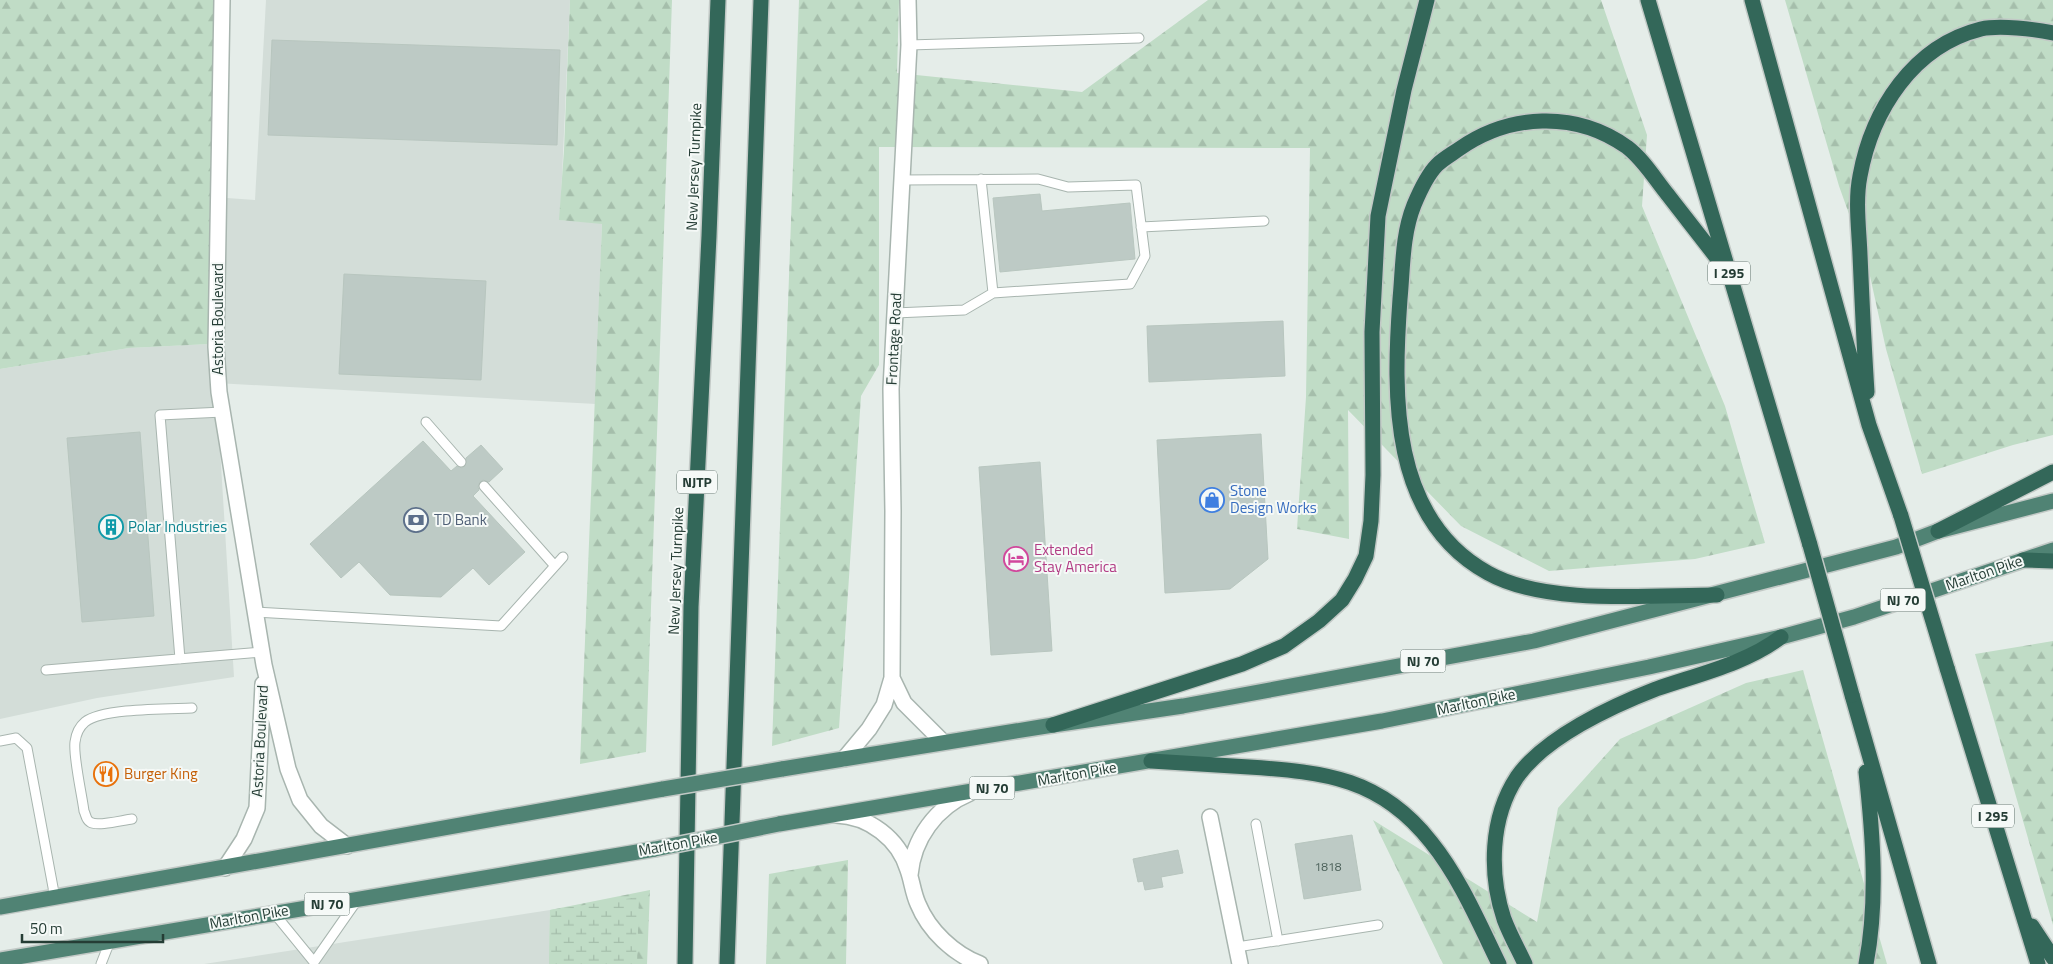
<svg xmlns="http://www.w3.org/2000/svg" width="2053" height="964" font-family="'Titillium Web',sans-serif">
	<style>
		.built { fill: #d3ddd8 }
		.forest { fill: url(#forest-firs) }
		.wetland { fill: url(#wetland-marsh) }
		.building { fill: #bdcac5; stroke: #b8c6bf }
		.lines { fill: none; stroke-linecap: round; stroke-linejoin: round }
		.service-casing { stroke: #a8b5af; stroke-width: 11 }
		.minor-casing { stroke: #a8b5af; stroke-width: 18 }
		.tertiary-casing { stroke: #a8b5af; stroke-width: 18 }
		.trunk-casing { stroke: #c2c9c6; stroke-width: 18 }
		.motorway-casing { stroke: #c2c9c6; stroke-width: 18 }
		.service { stroke: #fff; stroke-width: 9 }
		.minor { stroke: #fff; stroke-width: 15 }
		.tertiary { stroke: #fff; stroke-width: 15 }
		.trunk { stroke: #508374; stroke-width: 15 }
		.motorway { stroke: #336759; stroke-width: 15 }
		.trunk-bridge-casing { stroke: #c2c9c6; stroke-width: 18; stroke-linecap: butt }
		.motorway-bridge-casing { stroke: #c2c9c6; stroke-width: 18; stroke-linecap: butt }
		.trunk-bridge { stroke: #508374; stroke-width: 15 }
		.motorway-bridge { stroke: #336759; stroke-width: 15 }
		.labels { text-anchor: middle; stroke-width: 4; stroke-linejoin: round; paint-order: stroke }
		.number-label { font-size: 12px; fill: #4b6059 }
		.shield { fill: #f5f9f7; stroke: #63756f; stroke-width: 1 }
		.shield-label { font-size: 14px; font-weight: bold; fill: #253d35 }
		.street-label { font-size: 15px; fill: #253d35; stroke: #f5f9f7 }
		.shop-label { font-size: 15px; fill: #366cbe; stroke: #f5f9f7; text-anchor: start }
		.service-label { font-size: 15px; fill: #4e5e75; stroke: #f5f9f7; text-anchor: start }
		.culture-label { font-size: 15px; fill: #0d838f; stroke: #f5f9f7; text-anchor: start }
		.hotel-label { font-size: 15px; fill: #b23c85; stroke: #f5f9f7; text-anchor: start }
		.food-label { font-size: 15px; fill: #c56008; stroke: #f5f9f7; text-anchor: start }
	</style>
	<defs>
		<pattern id="forest-firs" width="22" height="20" patternUnits="userSpaceOnUse" patternTransform="scale(1.25)"><rect width="22" height="20" fill="#c0dcc6"/><path d="M5 1l3.5 6h-7zM16 11l3.5 6h-7z" fill="#a5beab"/></pattern>
		<pattern id="wetland-marsh" width="20" height="14" patternUnits="userSpaceOnUse" patternTransform="scale(1.25)"><rect width="20" height="14" fill="#c0dcc6"/><path d="M1 5h8M5 5V1M11 12h8M15 12V8" fill="none" stroke="#a5beab"/></pattern>
	</defs>
	<rect width="100%" height="100%" fill="#e5ede9"/>
	<!-- built -->
	<path class="built" d="M266,0H570L560,220L602,223L596,404L216,383L234,677L97,698L0,719V369L129,348L210,344L213,197L255,200Z
		M550,910L549,964H204Z"/>
	<!-- forest -->
	<path class="forest" d="M0,0H214L210,344L129,348L0,369Z
		M570,0H672L646,752L580,764L602,224L559,220L564,150Z
		M799,0H899L897,73L1082,92L1208,0H1601L1647,135L1642,206L1725,406L1765,543L1695,559L1549,571L1461,526L1348,410L1349,539L1297,529L1306,397L1310,148L879,147V365L861,396L839,728L772,746Z
		M1785,0H2053V435L2013,445L1922,474L1886,349L1868,267L1839,186Z
		M2053,641V925L1975,654Z
		M1803,670L1887,964H1443L1373,820L1537,922L1558,808L1620,739L1746,683Z
		M848,860L846,964H766L769,874Z
		M650,890L647,964H549L550,910Z"/>
	<!-- wetland -->
	<path class="wetland" d="M639,897L637,964H549L550,910Z"/>
	<!-- building -->
	<path class="building" d="M272,40L560,50L557,145L268,135Z
		M1040,194L1042,211L1130,203L1135,259L1000,272L993,198Z
		M344,274L486,281L481,380L339,374Z
		M1283,321L1285,376L1149,382L1147,326Z
		M140,432L154,616L82,622L67,438Z
		M1261,434L1268,559L1230,589L1165,593L1157,440Z
		M423,441L451,471L457,466L462,468L465,466L466,458L481,445L503,469L489,482L483,480L480,482L478,487L479,490L473,496L525,552L489,585L473,568L441,597L390,595L359,562L341,578L310,544Z
		M1040,462L1052,651L991,655L979,467Z
		M1352,835L1361,890L1304,899L1295,844Z
		M1178,850L1183,873L1161,877L1163,887L1145,890L1143,881L1138,882L1133,859Z"/>
	<g class="lines">
		<defs>
			<path id="service" d="M909,45L1139,38
				M981,179L993,293
				M1141,227L1264,221
				M895,313L964,310L993,293L1130,284L1145,256L1136,185L1068,187L1038,179L902,180
				M426,422L461,462
				M484,486L555,566
				M255,612L501,626L563,557
				M180,659L160,415L223,412
				M46,670L262,652
				M0,741L16,738L27,748L55,898
				M132,819C123,820 97,827 90,822C86,820 86,815 84,811C82,795 73,756 75,742C76,734 79,727 85,722C102,708 168,709 192,708
				M1256,824L1278,941
				M274,913L314,962L358,899
				M1237,947L1378,925
				M101,964L110,941"/>
			<path id="minor" d="M222,0L216,347L219,392L264,665L288,769L300,800L321,826L347,846
				M892,678L904,703L943,742
				M844,759L869,729L884,705L892,678L893,511L891,389L909,45L908,0
				M225,868L244,839L257,808L263,684"/>
			<path id="tertiary" d="M836,815C869,816 899,839 908,870C912,881 913,893 918,904C929,931 954,954 980,964
				M1210,817L1240,964
				M910,875C913,839 936,807 970,793"/>
			<path id="trunk" d="M782,769L1053,725L1183,706L1534,641L1896,547L1938,531L2053,501
				M779,824L1382,721L1649,667L1781,637L1854,617L2053,550
				M0,907L663,789
				M0,960L655,849"/>
			<path id="motorway" d="M1648,0L1810,545
				M1752,0L1869,425L1901,516
				M1867,392C1864,346 1862,301 1860,255C1859,229 1855,201 1860,176C1872,110 1913,46 1981,29C1999,25 2035,29 2053,33
				M1938,531L2053,472
				M2023,560L2053,561
				M1717,595C1651,595 1547,606 1488,573C1390,519 1393,396 1400,299C1403,268 1402,235 1414,205C1419,193 1428,174 1437,165C1443,159 1452,154 1459,149C1509,114 1575,110 1627,147C1643,159 1655,179 1668,195C1688,221 1709,247 1729,274
				M1947,668L2038,964
				M1852,695L1929,964
				M1053,725L1242,664L1284,646L1319,621L1342,600L1355,579L1366,556L1371,521L1373,475L1372,332L1378,216L1404,90L1427,0
				M1151,761C1183,763 1216,765 1249,767C1325,772 1381,778 1431,842C1460,878 1479,923 1499,964
				M2032,926L2053,958
				M685,964L691,607L709,236L718,0
				M727,964L761,0
				M1525,964C1518,949 1510,935 1504,919C1489,874 1490,818 1517,777C1545,737 1612,706 1656,689C1699,674 1745,664 1781,637
				M1866,964C1878,902 1873,835 1866,772"/>
		</defs>
		<!-- service casing -->
		<use href="#service" class="service-casing"/>
		<!-- minor casing -->
		<use href="#minor" class="minor-casing"/>
		<!-- tertiary casing -->
		<use href="#tertiary" class="tertiary-casing"/>
		<!-- trunk casing -->
		<use href="#trunk" class="trunk-casing"/>
		<!-- motorway casing -->
		<use href="#motorway" class="motorway-casing"/>
		<!-- service -->
		<use href="#service" class="service"/>
		<!-- minor -->
		<use href="#minor" class="minor"/>
		<!-- tertiary -->
		<use href="#tertiary" class="tertiary"/>
		<!-- trunk -->
		<use href="#trunk" class="trunk"/>
		<!-- motorway -->
		<use href="#motorway" class="motorway"/>
		<defs>
			<path id="trunk-bridge" d="M663,789L782,769
				M655,849L779,824"/>
			<path id="motorway-bridge" d="M1901,516L1947,668
				M1810,545L1852,695"/>
		</defs>
		<!-- trunk-bridge casing -->
		<use href="#trunk-bridge" class="trunk-bridge-casing"/>
		<!-- motorway-bridge casing -->
		<use href="#motorway-bridge" class="motorway-bridge-casing"/>
		<!-- trunk-bridge -->
		<use href="#trunk-bridge" class="trunk-bridge"/>
		<!-- motorway-bridge -->
		<use href="#motorway-bridge" class="motorway-bridge"/>
	</g>
	<!-- icons -->
	<defs>
		<symbol id="shop-ring" viewBox="-11 -11 22 22"><circle r="9.5" fill="#f5f9f7" stroke="#3f7fe0" stroke-width="1.5"/><path d="M-5-2.5h2.3a2.7 3.5 0 0 1 5.4 0H5L5.5 6h-11ZM-1.5-2.5h3a1.5 2.3 0 0 0-3 0Z" fill="#3f7fe0"/></symbol>
		<symbol id="bank-ring" viewBox="-11 -11 22 22"><circle r="9.5" fill="#f5f9f7" stroke="#5c6f8a" stroke-width="1.5"/><path d="M-6-4H6V4H-6ZM0-2.3a2.3 2.3 0 1 0 0 4.6a2.3 2.3 0 1 0 0-4.6Z" fill="#5c6f8a"/></symbol>
		<symbol id="building-ring" viewBox="-11 -11 22 22"><circle r="9.5" fill="#f5f9f7" stroke="#0f9aa8" stroke-width="1.5"/><path d="M-4-6H4V6H1V3H-1V6H-4ZM-2.5-4.3h1.7v1.8h-1.7ZM.8-4.3h1.7v1.8H.8ZM-2.5-1h1.7V.8h-1.7ZM.8-1h1.7V.8H.8Z" fill="#0f9aa8"/></symbol>
		<symbol id="hotel-ring" viewBox="-11 -11 22 22"><circle r="9.5" fill="#f5f9f7" stroke="#d1479c" stroke-width="1.5"/><path d="M-6-4.5h1.5V1H6V5H4.5V3h-9V5H-6ZM-4 0a1.8 1.8 0 1 1 3.6 0ZM.5 0V-2.5h3Q6-2.5 6 0Z" fill="#d1479c"/></symbol>
		<symbol id="restaurant-ring" viewBox="-11 -11 22 22"><circle r="9.5" fill="#f5f9f7" stroke="#e8710a" stroke-width="1.5"/><path d="M-5-6h1v4h1v-4h1v4h1v-4h1v5L-1.5 .5V6h-2V.5L-5-1ZM5-6V6H3V1.5H1.5Q1.5-4 5-6Z" fill="#e8710a"/></symbol>
	</defs>
	<g fill-rule="evenodd">
		<use href="#shop-ring" x="1198" y="486" width="28" height="28"/>
		<use href="#bank-ring" x="402" y="506" width="28" height="28"/>
		<use href="#building-ring" x="97" y="513" width="28" height="28"/>
		<use href="#hotel-ring" x="1002" y="545" width="28" height="28"/>
		<use href="#restaurant-ring" x="92" y="760" width="28" height="28"/>
	</g>
	<g class="labels">
		<!-- number labels -->
		<g class="number-label">
			<text x="1328" y="871">1818</text>
		</g>
		<!-- shield labels -->
		<g class="shield">
			<rect x="1708" y="261.5" width="42" height="23" rx="4"/>
			<rect x="677" y="470.5" width="40" height="23" rx="4"/>
			<rect x="1880.5" y="588.5" width="45" height="23" rx="4"/>
			<rect x="1400.5" y="649.5" width="45" height="23" rx="4"/>
			<rect x="969.5" y="776.5" width="45" height="23" rx="4"/>
			<rect x="1972" y="804.5" width="42" height="23" rx="4"/>
			<rect x="304.5" y="892.5" width="45" height="23" rx="4"/>
		</g>
		<g class="shield-label">
			<text x="1729" y="278">I 295</text>
			<text x="697" y="487">NJTP</text>
			<text x="1903" y="605">NJ 70</text>
			<text x="1423" y="666">NJ 70</text>
			<text x="992" y="793">NJ 70</text>
			<text x="1993" y="821">I 295</text>
			<text x="327" y="909">NJ 70</text>
		</g>
		<!-- street labels -->
		<g class="street-label">
			<text transform="translate(694 167) rotate(-88)" y="5">New Jersey Turnpike</text>
			<text transform="translate(218 319) rotate(-90)" y="5">Astoria Boulevard</text>
			<text transform="translate(894 339) rotate(-87)" y="5">Frontage Road</text>
			<text transform="translate(676 571) rotate(-88)" y="5">New Jersey Turnpike</text>
			<text transform="translate(1984 573) rotate(-19)" y="5">Marlton Pike</text>
			<text transform="translate(1476 702) rotate(-12)" y="5">Marlton Pike</text>
			<text transform="translate(260 741) rotate(-87)" y="5">Astoria Boulevard</text>
			<text transform="translate(1077 774) rotate(-10)" y="5">Marlton Pike</text>
			<text transform="translate(678 844) rotate(-10)" y="5">Marlton Pike</text>
			<text transform="translate(249 917) rotate(-10)" y="5">Marlton Pike</text>
		</g>
		<!-- shop labels -->
		<g class="shop-label">
			<text x="1230" y="496">Stone<tspan x="1230" dy="17">Design Works</tspan></text>
		</g>
		<!-- service labels -->
		<g class="service-label">
			<text x="434" y="525">TD Bank</text>
		</g>
		<!-- culture labels -->
		<g class="culture-label">
			<text x="128" y="532">Polar Industries</text>
		</g>
		<!-- hotel labels -->
		<g class="hotel-label">
			<text x="1034" y="555">Extended<tspan x="1034" dy="17">Stay America</tspan></text>
		</g>
		<!-- food labels -->
		<g class="food-label">
			<text x="124" y="779">Burger King</text>
		</g>
	</g>
	<!-- scale -->
	<path d="M22 934v8h141v-8" fill="none" stroke="#253d35" stroke-width="2.5"/>
	<text x="30" y="934" font-size="15" fill="#253d35" stroke="#f5f9f7" stroke-width="4" paint-order="stroke">50 m</text>
</svg>
